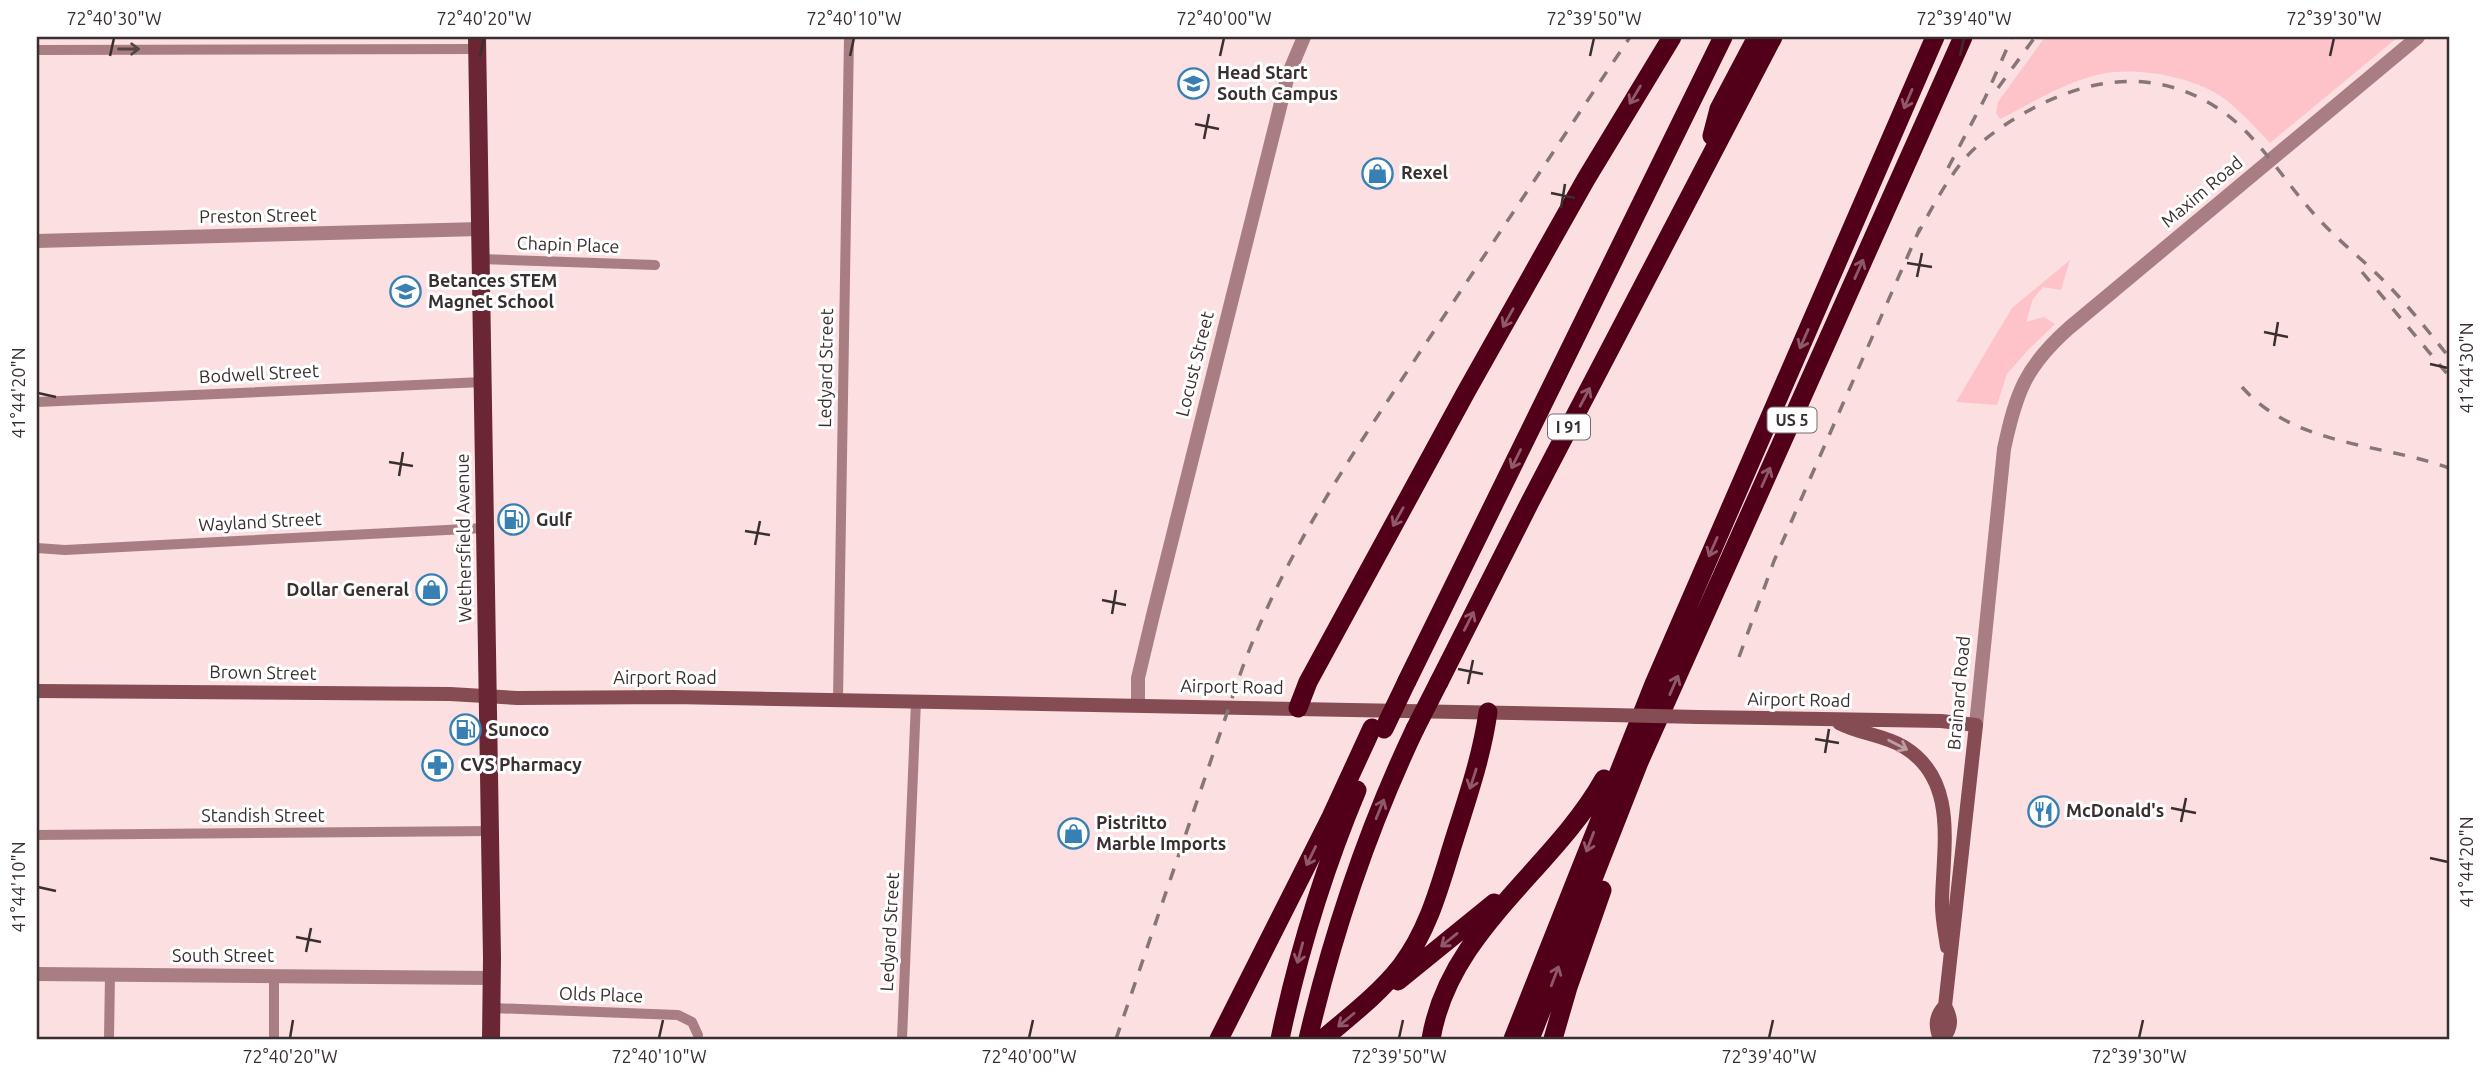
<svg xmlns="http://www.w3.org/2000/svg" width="2486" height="1076" font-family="Ubuntu,sans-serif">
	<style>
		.green { fill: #fdc3c9 }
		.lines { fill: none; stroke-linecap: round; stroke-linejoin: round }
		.minor { stroke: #a87e82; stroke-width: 10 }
		.tertiary { stroke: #a87e82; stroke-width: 14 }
		.secondary { stroke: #854c53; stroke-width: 14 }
		.primary { stroke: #6b2633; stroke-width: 18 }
		.motorway { stroke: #520019; stroke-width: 19 }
		.rail { stroke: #877677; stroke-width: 3.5; stroke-dasharray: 12 12; stroke-linecap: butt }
		.secondary-bridge { stroke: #854c53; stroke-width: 14 }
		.motorway-bridge { stroke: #520019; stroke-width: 19 }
		.oneway { stroke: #564344 }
		.oneway2 { stroke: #8f596a }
		.oneway3 { stroke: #bc9da0 }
		.ticks { fill: none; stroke: #3a2f30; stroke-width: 2.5 }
		.labels { text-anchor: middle; stroke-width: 6; stroke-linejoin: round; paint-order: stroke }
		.shield { fill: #fff; stroke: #756d6e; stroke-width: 2 }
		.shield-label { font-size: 16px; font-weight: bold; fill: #3a2f30 }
		.poi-label { font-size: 18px; font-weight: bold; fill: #3a2f30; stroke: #fff; text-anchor: start }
		.street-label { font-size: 18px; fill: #3a2f30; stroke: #fff }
		.neatline { fill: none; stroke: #3a2f30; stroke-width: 2.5 }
		.ticks-label { font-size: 18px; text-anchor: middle; fill: #3a2f30 }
	</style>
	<rect width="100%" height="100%" fill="#fbdfe1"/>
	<!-- green -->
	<path class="green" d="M2045,37H2398L2270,143C2254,126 2238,108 2219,95C2188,75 2128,65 2093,76C2060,85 2030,104 2000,119L1996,113L1998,102Z
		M2070,260L2061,290L2043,287L2033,299L2026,322L2044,317L2055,324L2028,350L2007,374L1997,405L1956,402L2012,308Z"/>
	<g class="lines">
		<!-- minor -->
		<path class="minor" d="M37,50L477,49
			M481,259L655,265
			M37,402L483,382
			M37,548L65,550L485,528
			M838,699L849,37
			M37,835L490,831
			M492,1008L678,1015L692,1022L698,1035
			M109,1039L110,974
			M274,1039V975
			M902,1039L916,701"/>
		<!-- tertiary -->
		<path class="tertiary" d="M37,241L480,229
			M1138,704V678L1153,615L1288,75L1304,37
			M1976,725L2004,449C2016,393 2025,367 2069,328L2418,37
			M37,974L492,978"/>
		<!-- secondary -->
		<path class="secondary" d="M37,691L450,694L517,698L673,697L1611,715
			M1698,717L1941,721L1976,725L1945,1006C1952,1019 1952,1027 1943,1039
			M1839,723C1860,734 1884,735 1904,747C1960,781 1942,851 1942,905C1942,919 1945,933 1947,947
			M1940,1039C1935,1026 1935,1016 1945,1006"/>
		<!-- primary -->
		<path class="primary" d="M477,37L492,958L491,1039"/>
		<!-- motorway -->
		<path class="motorway" d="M1712,136L1719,109L1757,37
			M1407,681L1723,37
			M1439,682L1530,502L1773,37
			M1298,708L1308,682L1466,392L1586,179L1672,37
			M1398,981L1494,903
			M1219,1039L1331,817L1372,728
			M1280,1039C1298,954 1323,871 1357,790
			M1308,1039C1333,932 1368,828 1415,729
			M1323,1039C1350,1016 1379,994 1401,966C1430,928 1441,881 1455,837C1468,796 1482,755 1488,712
			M1431,1039C1449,930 1553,870 1604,779
			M1513,1039L1654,684L1935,37
			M1530,1039L1639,762L1963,37
			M1553,1039L1568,987L1602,890"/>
		<!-- rail -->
		<path class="rail" d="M1998,88L2035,37
			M1948,168L1985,98L2012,37
			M1916,237C1931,210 1946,180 1967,156C1984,138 2005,124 2026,112C2091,76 2158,67 2222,111C2259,137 2284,181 2314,214C2335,238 2361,258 2383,280C2407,304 2428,331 2449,357
			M2362,272L2449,376
			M2242,387C2294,446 2380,443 2449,468
			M1739,657L1774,561L1920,228
			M1116,1039L1242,669C1286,549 1354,452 1424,346C1493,243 1561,140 1630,37"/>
		<!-- secondary-bridge -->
		<path class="secondary-bridge" d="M1611,715L1698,717"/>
		<!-- motorway-bridge -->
		<path class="motorway-bridge" d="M1384,729L1407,681
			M1415,729L1439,682"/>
	</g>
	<!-- one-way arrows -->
	<defs><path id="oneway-shaft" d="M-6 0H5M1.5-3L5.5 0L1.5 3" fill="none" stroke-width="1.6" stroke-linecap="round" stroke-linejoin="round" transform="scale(1.75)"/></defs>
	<use class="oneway" href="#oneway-shaft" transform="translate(129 49)"/>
	<g class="oneway2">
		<use href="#oneway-shaft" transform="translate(1635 95) rotate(121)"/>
		<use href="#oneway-shaft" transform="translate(1908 99) rotate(113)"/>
		<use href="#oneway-shaft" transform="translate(1859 269) rotate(-66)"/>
		<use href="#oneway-shaft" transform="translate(1508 318) rotate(119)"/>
		<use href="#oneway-shaft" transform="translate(1804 339) rotate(114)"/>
		<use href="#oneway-shaft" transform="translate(1585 397) rotate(-62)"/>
		<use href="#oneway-shaft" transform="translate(1516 459) rotate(116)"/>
		<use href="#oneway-shaft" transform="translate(1766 477) rotate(-66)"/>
		<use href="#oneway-shaft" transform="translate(1398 517) rotate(119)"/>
		<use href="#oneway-shaft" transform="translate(1713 547) rotate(114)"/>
		<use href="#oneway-shaft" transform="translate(1469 621) rotate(-63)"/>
		<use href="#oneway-shaft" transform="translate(1674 685) rotate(-66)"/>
		<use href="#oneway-shaft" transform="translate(1473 779) rotate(108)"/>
		<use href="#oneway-shaft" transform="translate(1380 809) rotate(-68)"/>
		<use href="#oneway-shaft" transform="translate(1590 842) rotate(111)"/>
		<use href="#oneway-shaft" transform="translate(1311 856) rotate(116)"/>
		<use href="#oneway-shaft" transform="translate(1449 940) rotate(141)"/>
		<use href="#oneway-shaft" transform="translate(1300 953) rotate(105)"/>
		<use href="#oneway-shaft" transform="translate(1555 976) rotate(-69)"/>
		<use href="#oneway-shaft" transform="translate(1346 1020) rotate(140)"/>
	</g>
	<use class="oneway3" href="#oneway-shaft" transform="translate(1898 745) rotate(27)"/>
	<!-- ticks -->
	<path class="ticks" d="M110,56L114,38M480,56L484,38M850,56L854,38M1220,56L1224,38M1590,56L1594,38M1960,56L1964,38M2330,56L2334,38M1195,124L1219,129M1204,139L1209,114M1551,193L1575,198M1561,208L1565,184M1907,263L1932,267M1917,277L1922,253M2264,332L2288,337M2274,346L2278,322M2430,364L2448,368M38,393L56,397M389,462L413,466M399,476L403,452M745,531L770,535M755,545L760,521M1102,600L1126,605M1112,614L1116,590M1458,669L1483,674M1468,684L1473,660M1815,739L1839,743M1825,753L1829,729M2171,808L2196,813M2181,822L2186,798M2430,858L2448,862M38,887L56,891M296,937L321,942M306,952L311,928M290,1038L293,1020M659,1038L663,1020M1029,1038L1033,1020M1399,1038L1403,1020M1769,1038L1773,1020M2139,1038L2143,1020"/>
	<!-- icons -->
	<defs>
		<symbol id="school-ring" viewBox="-11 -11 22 22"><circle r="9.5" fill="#fff" stroke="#3880b4" stroke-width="1.5"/><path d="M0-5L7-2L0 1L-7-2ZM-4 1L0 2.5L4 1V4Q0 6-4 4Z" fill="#3880b4"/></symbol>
		<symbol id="shop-ring" viewBox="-11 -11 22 22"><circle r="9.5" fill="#fff" stroke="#3880b4" stroke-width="1.5"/><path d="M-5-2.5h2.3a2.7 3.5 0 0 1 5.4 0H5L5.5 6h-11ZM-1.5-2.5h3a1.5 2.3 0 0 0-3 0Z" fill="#3880b4"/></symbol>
		<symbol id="fuel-ring" viewBox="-11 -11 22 22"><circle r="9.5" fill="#fff" stroke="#3880b4" stroke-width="1.5"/><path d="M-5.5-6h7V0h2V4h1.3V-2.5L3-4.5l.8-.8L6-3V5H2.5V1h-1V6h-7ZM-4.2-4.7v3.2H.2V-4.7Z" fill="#3880b4"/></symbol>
		<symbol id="pharmacy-ring" viewBox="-11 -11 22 22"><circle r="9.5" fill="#fff" stroke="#3880b4" stroke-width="1.5"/><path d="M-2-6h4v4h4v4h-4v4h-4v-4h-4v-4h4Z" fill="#3880b4"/></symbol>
		<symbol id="restaurant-ring" viewBox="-11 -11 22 22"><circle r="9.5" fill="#fff" stroke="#3880b4" stroke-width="1.5"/><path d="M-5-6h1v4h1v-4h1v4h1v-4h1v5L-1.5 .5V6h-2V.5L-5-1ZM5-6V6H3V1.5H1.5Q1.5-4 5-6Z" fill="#3880b4"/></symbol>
	</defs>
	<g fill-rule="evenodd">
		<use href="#school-ring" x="1176" y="66" width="35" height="35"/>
		<use href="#shop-ring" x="1360" y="156" width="35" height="35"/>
		<use href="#school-ring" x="388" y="274" width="35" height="35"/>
		<use href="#fuel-ring" x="496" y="502" width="35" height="35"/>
		<use href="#shop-ring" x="414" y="572" width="35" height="35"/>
		<use href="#fuel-ring" x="448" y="712" width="35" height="35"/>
		<use href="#pharmacy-ring" x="420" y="748" width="35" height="35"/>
		<use href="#restaurant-ring" x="2026" y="794" width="35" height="35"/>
		<use href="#shop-ring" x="1056" y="816" width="35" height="35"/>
	</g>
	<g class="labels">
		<!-- shield labels -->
		<g class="shield">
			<rect x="1767.5" y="407.5" width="49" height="25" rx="5"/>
			<rect x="1548" y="414.5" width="42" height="25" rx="5"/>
		</g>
		<g class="shield-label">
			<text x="1792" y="426">US 5</text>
			<text x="1569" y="433">I 91</text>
		</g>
		<!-- poi labels -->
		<g class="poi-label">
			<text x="1217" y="79">Head Start<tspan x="1217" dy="21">South Campus</tspan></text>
			<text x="1401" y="179">Rexel</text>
			<text x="428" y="287">Betances STEM<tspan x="428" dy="21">Magnet School</tspan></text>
			<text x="536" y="526">Gulf</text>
			<text x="409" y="596" text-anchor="end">Dollar General</text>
			<text x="488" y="736">Sunoco</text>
			<text x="460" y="771">CVS Pharmacy</text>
			<text x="2066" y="817">McDonald's</text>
			<text x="1096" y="829">Pistritto<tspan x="1096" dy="21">Marble Imports</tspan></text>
		</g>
		<!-- street labels -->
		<g class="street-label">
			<text transform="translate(2202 192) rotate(-40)" y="6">Maxim Road</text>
			<text transform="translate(258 216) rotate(-1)" y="6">Preston Street</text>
			<text transform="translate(568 245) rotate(2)" y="6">Chapin Place</text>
			<text transform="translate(1195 364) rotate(-76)" y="6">Locust Street</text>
			<text transform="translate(826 368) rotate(-89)" y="6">Ledyard Street</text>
			<text transform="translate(259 374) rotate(-3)" y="6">Bodwell Street</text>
			<text transform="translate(260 522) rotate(-3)" y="6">Wayland Street</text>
			<text transform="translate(464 538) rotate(-91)" y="6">Wethersfield Avenue</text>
			<text transform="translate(263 673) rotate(1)" y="6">Brown Street</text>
			<text x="665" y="684">Airport Road</text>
			<text transform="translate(1232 687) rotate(1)" y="6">Airport Road</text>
			<text transform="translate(1959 693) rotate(-85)" y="6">Brainard Road</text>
			<text transform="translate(1799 700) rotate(1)" y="6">Airport Road</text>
			<text x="263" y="822">Standish Street</text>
			<text transform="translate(890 932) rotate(-87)" y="6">Ledyard Street</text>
			<text x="223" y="962">South Street</text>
			<text transform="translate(601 995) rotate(2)" y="6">Olds Place</text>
		</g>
	</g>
	<!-- border -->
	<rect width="2486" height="1076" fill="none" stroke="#ffffff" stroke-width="77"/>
	<rect x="38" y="38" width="2410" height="1000" class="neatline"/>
	<g class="ticks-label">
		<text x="114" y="25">72°40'30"W</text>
		<text x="484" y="25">72°40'20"W</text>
		<text x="854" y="25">72°40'10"W</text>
		<text x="1224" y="25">72°40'00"W</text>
		<text x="1594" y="25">72°39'50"W</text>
		<text x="1964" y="25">72°39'40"W</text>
		<text x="2334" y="25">72°39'30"W</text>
		<text transform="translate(2467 368) rotate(-90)" y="6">41°44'30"N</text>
		<text transform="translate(19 393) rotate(-90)" y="6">41°44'20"N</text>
		<text transform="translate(2467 862) rotate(-90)" y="6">41°44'20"N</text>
		<text transform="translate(19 887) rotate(-90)" y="6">41°44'10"N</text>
		<text x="290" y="1063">72°40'20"W</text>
		<text x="659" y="1063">72°40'10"W</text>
		<text x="1029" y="1063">72°40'00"W</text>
		<text x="1399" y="1063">72°39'50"W</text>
		<text x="1769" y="1063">72°39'40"W</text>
		<text x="2139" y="1063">72°39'30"W</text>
	</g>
</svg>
